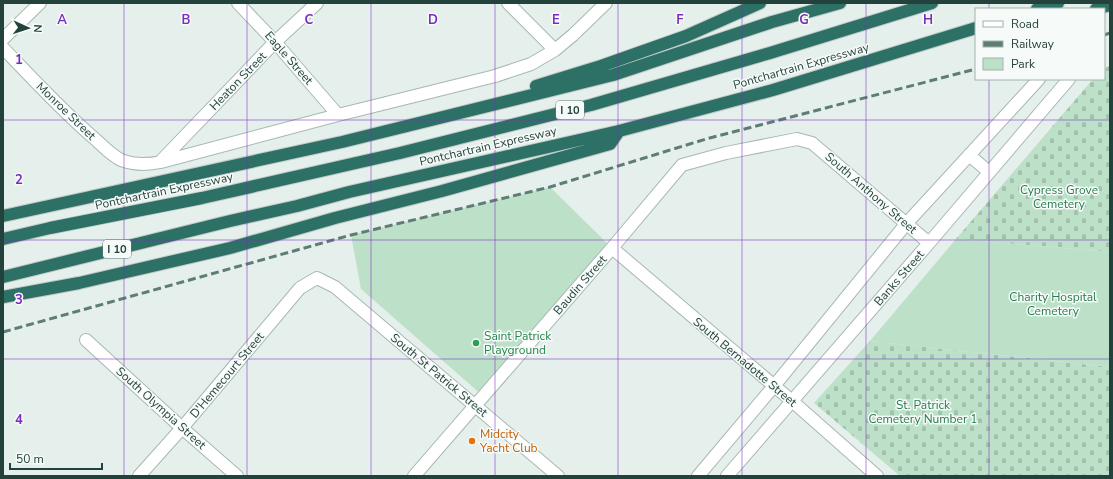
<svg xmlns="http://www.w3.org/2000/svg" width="1113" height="479" font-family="'Nunito Sans',sans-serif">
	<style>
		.cemetery { fill: url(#cemetery-stones) }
		.park { fill: #bde1c8 }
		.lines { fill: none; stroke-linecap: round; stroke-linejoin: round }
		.minor-casing { stroke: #a7b8b3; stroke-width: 14 }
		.motorway-casing { stroke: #c1cac8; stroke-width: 14 }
		.minor { stroke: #fff; stroke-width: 12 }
		.motorway { stroke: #2d7065; stroke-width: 12 }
		.rail { stroke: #5e7d76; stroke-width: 3; stroke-dasharray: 8 4; stroke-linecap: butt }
		.grid { fill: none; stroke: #7b2cbf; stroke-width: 1; stroke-opacity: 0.55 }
		.leisure-dot { fill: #2e9e5b; stroke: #f6fbf9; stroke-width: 1.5 }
		.food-dot { fill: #e8710a; stroke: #f6fbf9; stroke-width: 1.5 }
		.labels { text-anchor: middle; stroke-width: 3; stroke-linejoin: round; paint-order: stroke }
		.shield { fill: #f6fbf9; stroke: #627a74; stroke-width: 1 }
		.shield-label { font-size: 11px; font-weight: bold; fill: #23423b }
		.street-label { font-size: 12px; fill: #23423b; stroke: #f6fbf9 }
		.park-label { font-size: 12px; fill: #2a7c4d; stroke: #f6fbf9 }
		.leisure-label { font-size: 12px; fill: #27864d; stroke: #f6fbf9; text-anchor: start }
		.food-label { font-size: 12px; fill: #c56008; stroke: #f6fbf9; text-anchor: start }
		.grid-label { font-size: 13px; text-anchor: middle; font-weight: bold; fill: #7b2cbf; stroke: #f6fbf9; stroke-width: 3; stroke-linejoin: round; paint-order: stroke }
	</style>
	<defs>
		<pattern id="cemetery-stones" width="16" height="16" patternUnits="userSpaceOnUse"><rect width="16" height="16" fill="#bde1c8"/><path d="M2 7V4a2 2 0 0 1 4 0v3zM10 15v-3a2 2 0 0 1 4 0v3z" fill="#a2c2ad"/></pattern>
	</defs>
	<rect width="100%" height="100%" fill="#e5efeb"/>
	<!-- cemetery -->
	<path class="cemetery" d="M1110,66V252L956,239L1093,79H1104V68Z
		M870,341L1110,367V476H900L814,403Z"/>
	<!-- park -->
	<path class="park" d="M550,187L612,248L483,396L361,289L351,235Z
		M956,239L1110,252V367L870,341Z"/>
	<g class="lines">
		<defs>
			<path id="minor" d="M238,3L275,42L338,115
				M508,3L555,50
				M3,39L40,3
				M3,48C33,79 62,111 95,139C103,146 111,155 121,160C134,165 147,165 161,162L338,115L495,76L531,64L555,50L573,35L606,3
				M969,155L989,172
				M161,161L275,42L317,3
				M612,248L792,401L877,476
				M86,340L182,428L237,476
				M139,476L182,428L300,288L317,278L335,287L558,476
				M414,476L612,248L682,165L726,153L797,139L812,143L929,243
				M698,476L774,386L906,224L1039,79
				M727,476L929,243L1069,79"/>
			<path id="motorway" d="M1037,9L1058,3
				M1096,9L1110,5
				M536,86L601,66L686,36L760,3
				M3,216L342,142L613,75L772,22L840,3
				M3,239L50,228L202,198L400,153L591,105L770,53L932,3
				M3,277L230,221L297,206L349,192L619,131L773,90L976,28
				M3,297L79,283L230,248L335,218L442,191L610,144L619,131"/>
		</defs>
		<!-- minor casing -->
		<use href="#minor" class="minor-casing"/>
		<!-- motorway casing -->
		<use href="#motorway" class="motorway-casing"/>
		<!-- minor -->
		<use href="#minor" class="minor"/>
		<!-- motorway -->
		<use href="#motorway" class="motorway"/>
		<!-- rail -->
		<path class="rail" d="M1104,35L1110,33
			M3,332L351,235L550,187L706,139L976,69"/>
	</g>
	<!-- grid -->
	<path class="grid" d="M124,3V476M247,3V476M371,3V476M495,3V476M618,3V476M742,3V476M866,3V476M989,3V9M989,79V476M3,120H1110M3,240H1110M3,359H1110"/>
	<!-- markers -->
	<circle class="leisure-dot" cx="476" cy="343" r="4"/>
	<circle class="food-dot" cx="472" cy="441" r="4"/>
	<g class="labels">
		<!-- shield labels -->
		<g class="shield">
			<rect x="556" y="101" width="28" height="18" rx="3"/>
			<rect x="103" y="240" width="28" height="18" rx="3"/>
		</g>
		<g class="shield-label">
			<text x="570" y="114">I 10</text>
			<text x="117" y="253">I 10</text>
		</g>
		<!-- street labels -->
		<g class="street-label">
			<text transform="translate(289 58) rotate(49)" y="4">Eagle Street</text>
			<text transform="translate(801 66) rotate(-16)" y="4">Pontchartrain Expressway</text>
			<text transform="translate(238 81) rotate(-46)" y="4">Heaton Street</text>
			<text transform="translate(66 111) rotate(44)" y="4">Monroe Street</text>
			<text transform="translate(488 146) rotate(-13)" y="4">Pontchartrain Expressway</text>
			<text transform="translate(164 191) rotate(-12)" y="4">Pontchartrain Expressway</text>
			<text transform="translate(871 193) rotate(41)" y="4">South Anthony Street</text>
			<text transform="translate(899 278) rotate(-49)" y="4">Banks Street</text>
			<text transform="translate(580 285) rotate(-49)" y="4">Baudin Street</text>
			<text transform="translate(745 362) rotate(40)" y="4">South Bernadotte Street</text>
			<text transform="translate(227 375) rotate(-50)" y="4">D'Hemecourt Street</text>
			<text transform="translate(439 375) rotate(40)" y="4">South St Patrick Street</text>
			<text transform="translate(161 408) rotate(42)" y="4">South Olympia Street</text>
		</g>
		<!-- park labels -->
		<g class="park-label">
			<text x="1059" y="194">Cypress Grove<tspan x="1059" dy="14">Cemetery</tspan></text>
			<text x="1053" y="301">Charity Hospital<tspan x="1053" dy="14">Cemetery</tspan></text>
			<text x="923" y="409">St. Patrick<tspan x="923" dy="14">Cemetery Number 1</tspan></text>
		</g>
		<!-- leisure labels -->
		<g class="leisure-label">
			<text x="484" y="340">Saint Patrick<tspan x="484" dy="14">Playground</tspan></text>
		</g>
		<!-- food labels -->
		<g class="food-label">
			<text x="480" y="438">Midcity<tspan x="480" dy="14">Yacht Club</tspan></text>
		</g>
	</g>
	<g class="grid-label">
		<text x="62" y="24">A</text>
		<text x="186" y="24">B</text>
		<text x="309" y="24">C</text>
		<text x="433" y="24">D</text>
		<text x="556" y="24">E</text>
		<text x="680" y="24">F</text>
		<text x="804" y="24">G</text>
		<text x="928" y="24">H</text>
		<text x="19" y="64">1</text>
		<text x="19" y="184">2</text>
		<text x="19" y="304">3</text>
		<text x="19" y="424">4</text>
	</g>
	<!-- border -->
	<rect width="1113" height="479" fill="none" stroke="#23423b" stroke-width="8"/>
	<!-- legend -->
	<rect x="975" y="8" width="130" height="72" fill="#f6fbf9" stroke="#a2b1ad"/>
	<rect x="983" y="21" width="20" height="6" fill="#ffffff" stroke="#a2b1ad"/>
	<text x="1011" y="28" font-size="12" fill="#23423b">Road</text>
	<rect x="983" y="41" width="20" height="6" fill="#5e7d76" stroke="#a2b1ad"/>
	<text x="1011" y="48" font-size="12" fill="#23423b">Railway</text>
	<rect x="983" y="58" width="20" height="12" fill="#bde1c8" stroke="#a2b1ad"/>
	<text x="1011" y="68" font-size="12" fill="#23423b">Park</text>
	<!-- north arrow -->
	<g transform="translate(28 28) rotate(93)" stroke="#f6fbf9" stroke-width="3" paint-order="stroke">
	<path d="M0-3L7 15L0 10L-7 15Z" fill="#23423b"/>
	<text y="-6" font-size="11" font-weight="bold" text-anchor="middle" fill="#23423b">N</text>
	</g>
	<!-- scale -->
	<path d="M10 463v6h92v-6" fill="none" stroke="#23423b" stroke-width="2"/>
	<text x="16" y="463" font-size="12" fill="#23423b" stroke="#f6fbf9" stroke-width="3" paint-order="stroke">50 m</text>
</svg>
